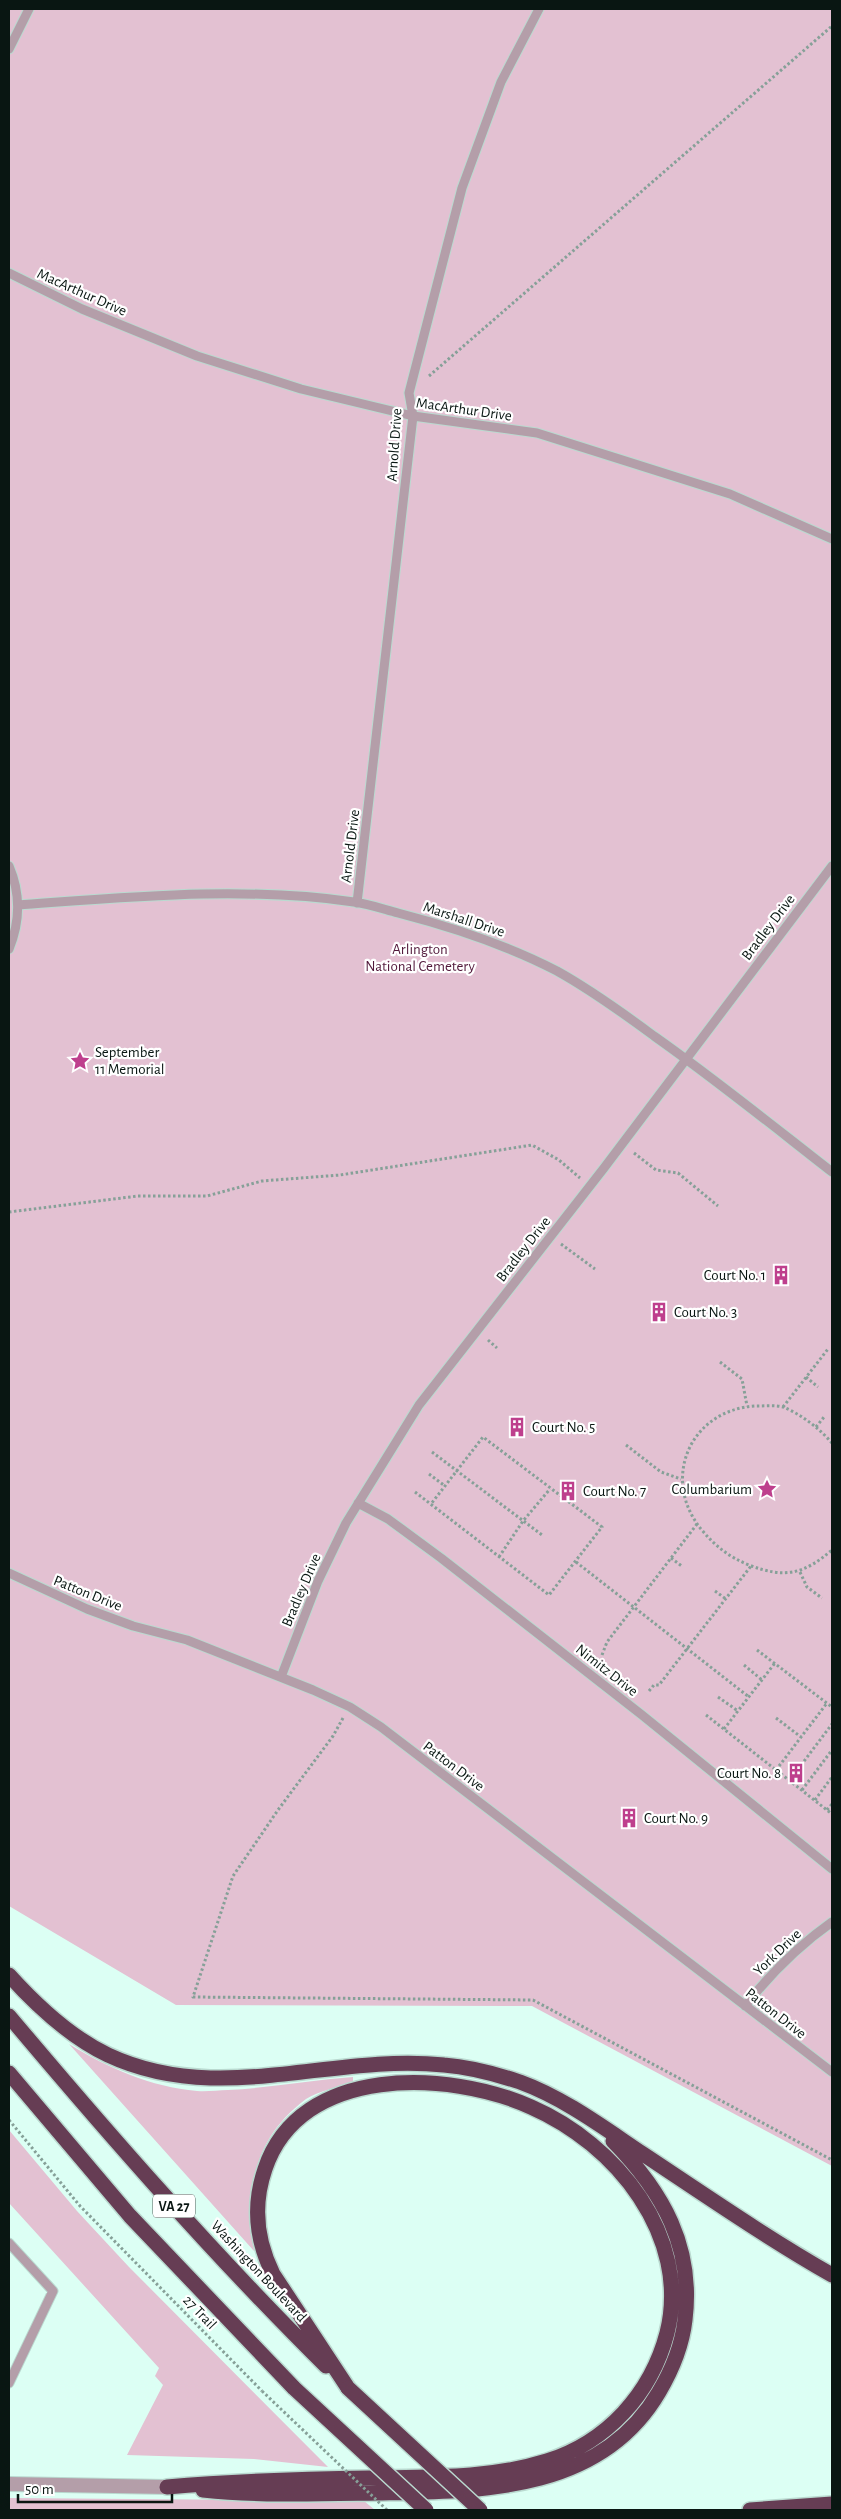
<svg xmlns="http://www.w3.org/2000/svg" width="841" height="2519" font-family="'Alegreya Sans',sans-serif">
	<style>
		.green { fill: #e3c1d2 }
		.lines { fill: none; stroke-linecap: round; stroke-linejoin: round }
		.service-casing { stroke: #badad0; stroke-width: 11 }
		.tertiary-casing { stroke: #badad0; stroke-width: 16 }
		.motorway-casing { stroke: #badad0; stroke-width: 18 }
		.path { stroke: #86a098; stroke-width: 3; stroke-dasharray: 2.5 2.5; stroke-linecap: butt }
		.service { stroke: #b49ea9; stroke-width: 9 }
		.tertiary { stroke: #b49ea9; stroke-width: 14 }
		.motorway { stroke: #663d54; stroke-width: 15 }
		.motorway-bridge-casing { stroke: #badad0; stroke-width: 18; stroke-linecap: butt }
		.path-bridge { stroke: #86a098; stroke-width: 3; stroke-dasharray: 2.5 2.5; stroke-linecap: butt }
		.motorway-bridge { stroke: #663d54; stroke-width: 15 }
		.labels { text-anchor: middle; stroke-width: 4.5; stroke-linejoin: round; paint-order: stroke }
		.shield { fill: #fff; stroke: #535c59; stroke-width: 1 }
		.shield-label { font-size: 14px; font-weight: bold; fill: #091612 }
		.street-label { font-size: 15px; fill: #091612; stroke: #fff }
		.park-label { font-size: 15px; fill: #52193b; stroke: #fff }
		.poi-label { font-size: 15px; fill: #091612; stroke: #fff; text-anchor: start }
	</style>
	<rect width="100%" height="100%" fill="#dcfff4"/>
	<!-- green -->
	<path class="green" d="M9,9H832V2166L532,2006L176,2005L9,1906Z
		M69,2044C108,2068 151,2087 197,2091C207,2092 218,2090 228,2090C270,2088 311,2080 353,2077V2083C339,2087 318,2091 306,2099C252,2140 247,2188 254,2251Z
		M9,2130L77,2211L129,2267L328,2467L254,2459L127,2455L163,2385L155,2376L159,2368L9,2203Z
		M9,2498L364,2501L375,2510H9Z"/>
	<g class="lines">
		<defs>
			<path id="service" d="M9,49L29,9
				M9,273L82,309L197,356L301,389L413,416L537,433L730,494L832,539
				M9,866C21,894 20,922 9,949
				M357,903L413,416L409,393L462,188L501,82L539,9
				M18,905C130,897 243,886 354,902C369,904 383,909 398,913C452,927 507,945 557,971C591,990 623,1013 654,1036C715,1079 773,1126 832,1172
				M358,1503L388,1519L441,1558L642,1715L832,1869
				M9,1573L87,1609L133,1626L187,1640L313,1690L350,1707L381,1727L832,2072
				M281,1677L318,1581L346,1523L419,1405L604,1168L832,866
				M745,2006C771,1973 798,1946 832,1922
				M9,2243L53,2291L9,2383"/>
			<path id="tertiary" d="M9,2484L167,2487"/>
			<path id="motorway" d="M9,1975C37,2006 70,2037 108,2055C219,2107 330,2053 444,2065C469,2067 496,2074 520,2082C564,2098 604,2128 643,2154C705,2195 767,2238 832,2275
				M9,2016C110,2136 214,2255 326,2366
				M9,2073L130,2216L294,2388
				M167,2487C235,2481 302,2479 370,2478C429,2477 490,2479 547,2461C607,2442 651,2394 667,2333C691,2236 616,2144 531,2107C449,2070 300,2064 265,2169C253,2204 256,2240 273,2274L348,2388
				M203,2490C261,2496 319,2494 377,2493C480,2491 600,2493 659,2392C672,2370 682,2346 685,2320C694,2247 663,2192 613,2141
				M750,2510L832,2504"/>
		</defs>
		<!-- service casing -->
		<use href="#service" class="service-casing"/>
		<!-- tertiary casing -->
		<use href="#tertiary" class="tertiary-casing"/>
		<!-- motorway casing -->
		<use href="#motorway" class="motorway-casing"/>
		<!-- path -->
		<path class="path" d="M429,376L832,26
			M634,1153L656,1170L678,1173L718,1206
			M9,1212L138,1196H207L262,1181L340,1175L532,1145L559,1160L580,1178
			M561,1244L595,1269
			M488,1340L497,1348
			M720,1362L742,1379L747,1406
			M806,1377L818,1387
			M783,1407L828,1349
			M816,1427L824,1417
			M832,1443C820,1429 801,1414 783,1407C775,1405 765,1406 756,1406C691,1409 660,1478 701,1529C715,1546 729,1557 749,1565C785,1579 804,1574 832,1550
			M626,1445L661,1472L681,1479
			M432,1452L542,1535
			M429,1474L445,1486
			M415,1492L549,1595L602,1527L483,1437L431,1504
			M499,1557L523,1521L550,1489
			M671,1558L683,1567
			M576,1562L749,1697
			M800,1572L807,1587L822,1598
			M715,1591L726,1599
			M757,1650L832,1707
			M602,1655L607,1642L697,1524
			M744,1665L762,1680
			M649,1691L654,1685H659L751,1566
			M718,1697L738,1711
			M706,1715L832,1814
			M343,1718L333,1736L278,1810L233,1876L193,1997L533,2000L832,2160
			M776,1718L801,1737
			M724,1729L775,1663
			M776,1770L827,1703
			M789,1781L832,1724
			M802,1790L832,1750
			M815,1800L832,1777
			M827,1810L832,1804
			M9,2120L80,2206L262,2391"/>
		<!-- service -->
		<use href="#service" class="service"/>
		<!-- tertiary -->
		<use href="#tertiary" class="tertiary"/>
		<!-- motorway -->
		<use href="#motorway" class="motorway"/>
		<defs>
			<path id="motorway-bridge" d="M294,2388L426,2510
				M348,2388L480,2510"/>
		</defs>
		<!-- motorway-bridge casing -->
		<use href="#motorway-bridge" class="motorway-bridge-casing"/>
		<!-- path-bridge -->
		<path class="path-bridge" d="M262,2391L387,2510"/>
		<!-- motorway-bridge -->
		<use href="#motorway-bridge" class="motorway-bridge"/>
	</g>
	<!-- icons -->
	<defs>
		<symbol id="sight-bare" viewBox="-9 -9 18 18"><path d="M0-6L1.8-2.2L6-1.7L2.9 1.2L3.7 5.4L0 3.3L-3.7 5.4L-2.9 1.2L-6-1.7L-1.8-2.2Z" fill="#be3f8d" stroke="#fff" stroke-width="2.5" paint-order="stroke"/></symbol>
		<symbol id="building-bare" viewBox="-9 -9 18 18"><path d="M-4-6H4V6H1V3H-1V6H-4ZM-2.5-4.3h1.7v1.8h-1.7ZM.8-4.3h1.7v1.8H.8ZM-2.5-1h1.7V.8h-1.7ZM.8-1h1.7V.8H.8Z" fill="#be3f8d" stroke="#fff" stroke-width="2.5" paint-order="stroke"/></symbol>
	</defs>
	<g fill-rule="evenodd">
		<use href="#sight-bare" x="66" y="1047" width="28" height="28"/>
		<use href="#building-bare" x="767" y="1261" width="28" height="28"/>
		<use href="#building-bare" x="645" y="1298" width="28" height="28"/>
		<use href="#building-bare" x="503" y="1413" width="28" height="28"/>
		<use href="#sight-bare" x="753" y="1475" width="28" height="28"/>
		<use href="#building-bare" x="554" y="1477" width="28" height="28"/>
		<use href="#building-bare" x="782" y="1759" width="28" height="28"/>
		<use href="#building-bare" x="615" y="1804" width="28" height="28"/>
	</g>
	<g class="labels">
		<!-- shield labels -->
		<rect class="shield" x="153" y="2194.5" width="42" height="23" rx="4"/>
		<g class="shield-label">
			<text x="174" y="2211">VA 27</text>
		</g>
		<!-- street labels -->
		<g class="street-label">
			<text transform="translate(82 292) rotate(24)" y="5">MacArthur Drive</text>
			<text transform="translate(464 409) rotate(8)" y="5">MacArthur Drive</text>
			<text transform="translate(394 445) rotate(-86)" y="5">Arnold Drive</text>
			<text transform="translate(350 846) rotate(-83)" y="5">Arnold Drive</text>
			<text transform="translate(464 919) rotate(18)" y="5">Marshall Drive</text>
			<text transform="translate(768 927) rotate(-53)" y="5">Bradley Drive</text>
			<text transform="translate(523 1249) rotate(-52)" y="5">Bradley Drive</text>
			<text transform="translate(301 1590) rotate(-67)" y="5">Bradley Drive</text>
			<text transform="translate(88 1593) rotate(22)" y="5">Patton Drive</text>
			<text transform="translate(607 1670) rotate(38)" y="5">Nimitz Drive</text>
			<text transform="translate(454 1766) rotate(37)" y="5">Patton Drive</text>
			<text transform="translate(777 1952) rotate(-44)" y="5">York Drive</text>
			<text transform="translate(776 2013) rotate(38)" y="5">Patton Drive</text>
			<text transform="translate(259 2271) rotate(47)" y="5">Washington Boulevard</text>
			<text transform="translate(200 2312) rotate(46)" y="5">27 Trail</text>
		</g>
		<!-- park labels -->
		<g class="park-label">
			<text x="420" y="954">Arlington<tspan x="420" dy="17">National Cemetery</tspan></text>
		</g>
		<!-- poi labels -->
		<g class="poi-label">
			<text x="95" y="1057">September<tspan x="95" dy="17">11 Memorial</tspan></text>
			<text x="766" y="1280" text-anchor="end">Court No. 1</text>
			<text x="674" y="1317">Court No. 3</text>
			<text x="532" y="1432">Court No. 5</text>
			<text x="752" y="1494" text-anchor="end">Columbarium</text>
			<text x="583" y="1496">Court No. 7</text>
			<text x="781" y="1778" text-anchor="end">Court No. 8</text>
			<text x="644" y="1823">Court No. 9</text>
		</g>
	</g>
	<!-- border -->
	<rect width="841" height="2519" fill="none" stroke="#091612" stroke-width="20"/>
	<!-- scale -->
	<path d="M18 2494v8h154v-8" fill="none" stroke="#091612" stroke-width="2.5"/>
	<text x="25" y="2494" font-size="15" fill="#091612" stroke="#ffffff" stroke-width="4" paint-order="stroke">50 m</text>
</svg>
